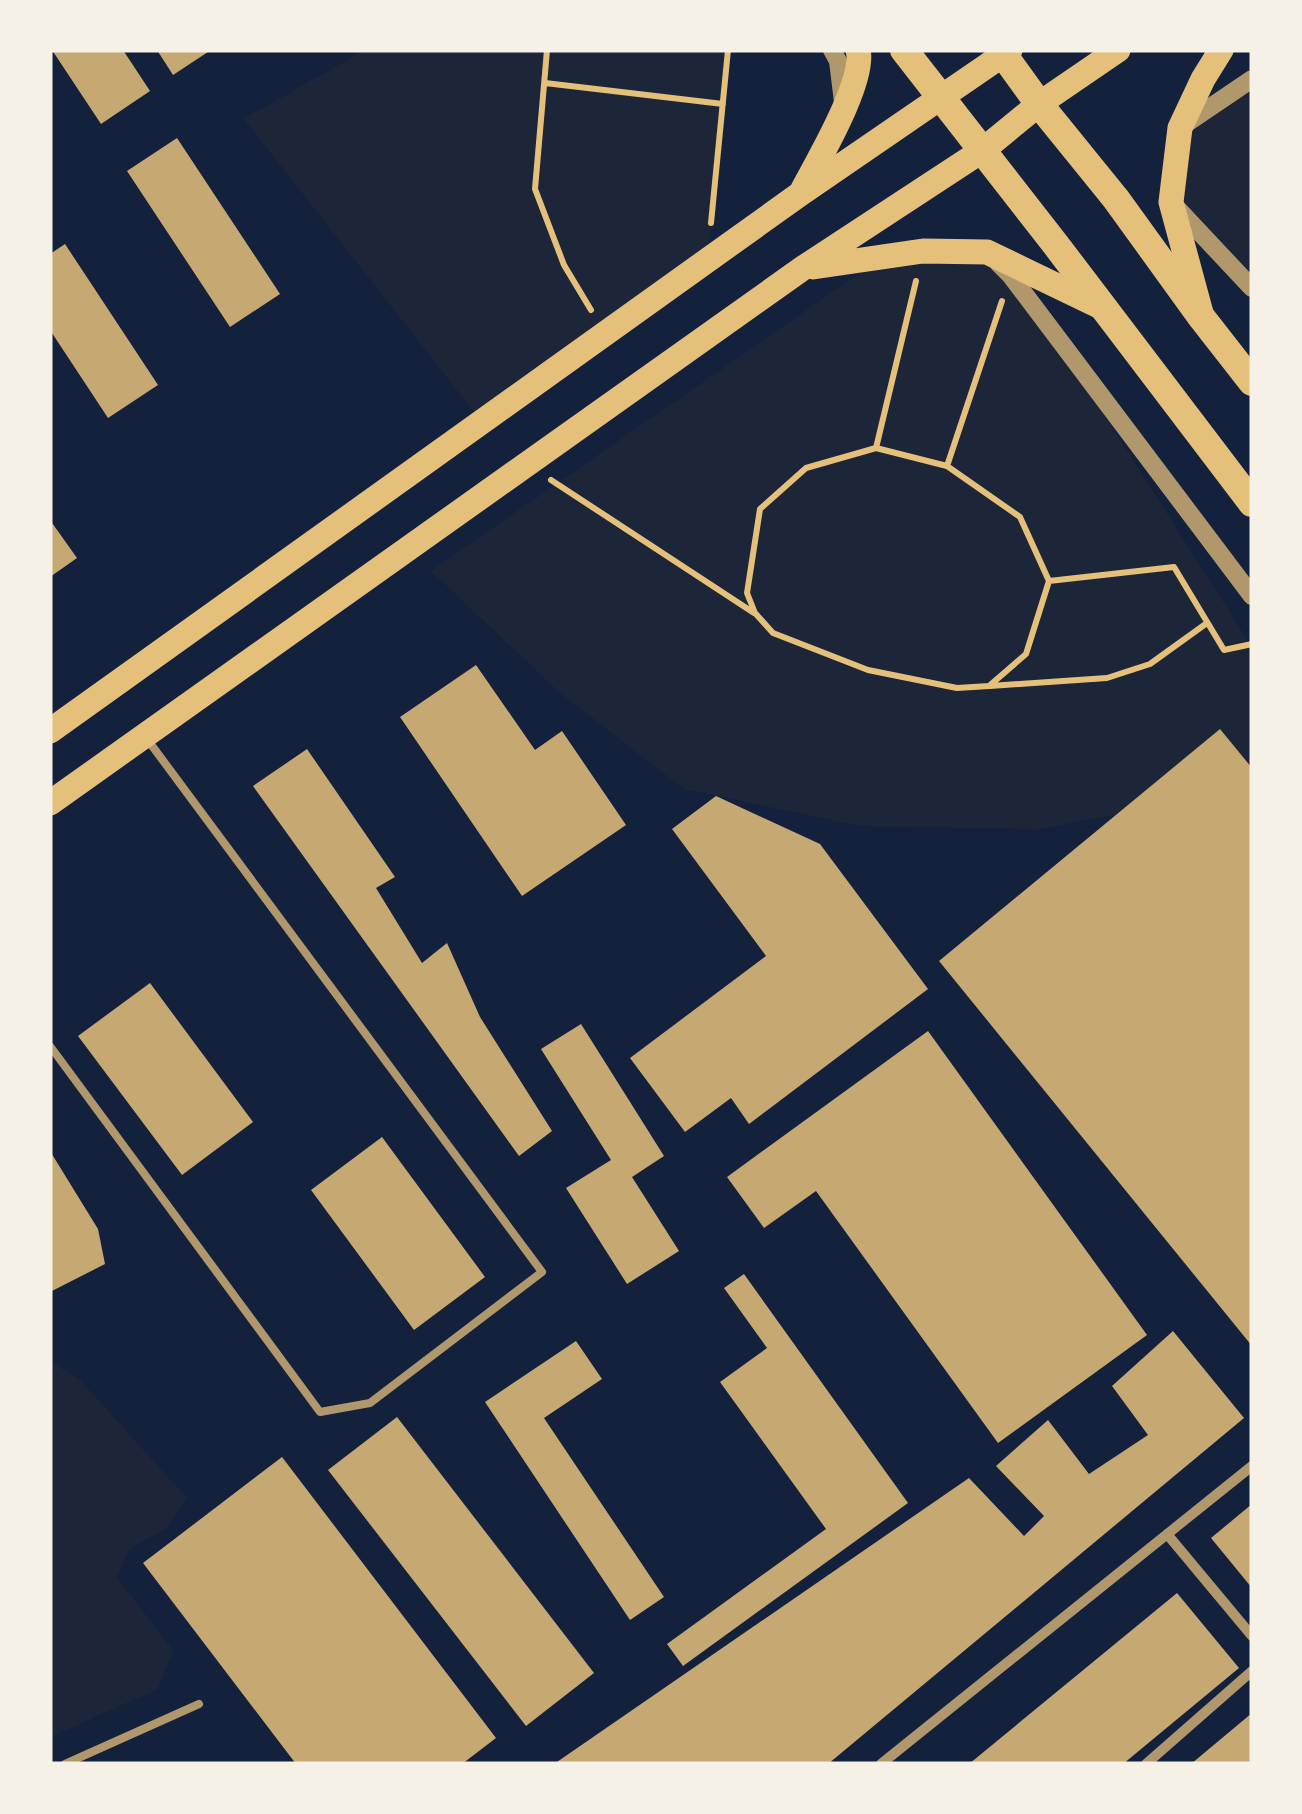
<svg xmlns="http://www.w3.org/2000/svg" width="1302" height="1814" font-family="Rubik,sans-serif">
	<style>
		.green { fill: #1d2539 }
		.building { fill: #c6a872 }
		.lines { fill: none; stroke-linecap: round; stroke-linejoin: round }
		.path { stroke: #e5c07b; stroke-width: 6 }
		.service { stroke: #b1986c; stroke-width: 8 }
		.minor { stroke: #b1986c; stroke-width: 10 }
		.tertiary { stroke: #b1986c; stroke-width: 18 }
		.primary { stroke: #e5c07b; stroke-width: 25 }
		.trunk { stroke: #e5c07b; stroke-width: 28 }
	</style>
	<rect width="100%" height="100%" fill="#14213d"/>
	<!-- green -->
	<path class="green" d="M365,50H728L708,261L482,422L244,119Z
		M1252,79V288L1171,202L1180,128Z
		M987,252L1042,317L1252,647V791L1037,829L860,826L684,789L559,692L431,571L883,257Z
		M50,1361L81,1381L187,1498L166,1529L129,1549L117,1578L173,1650L158,1689L50,1737Z"/>
	<!-- building -->
	<path class="building" d="M52,50H123L150,91L101,124Z
		M157,50H211L173,75Z
		M177,138L280,294L230,327L127,171Z
		M65,244L158,385L108,418L50,330V254Z
		M50,520L77,558L50,577Z
		M476,665L535,750L562,731L626,825L522,896L400,717Z
		M1220,729L1252,768V1346L939,961Z
		M307,749L395,877L376,888L422,963L447,943L480,1017L552,1131L519,1156L253,786Z
		M716,796L820,844L928,989L749,1124L731,1098L685,1132L630,1058L766,956L672,829Z
		M150,983L253,1122L182,1175L78,1036Z
		M581,1024L664,1156L632,1177L679,1251L627,1284L566,1188L611,1160L541,1049Z
		M928,1031L1147,1335L998,1443L816,1191L764,1228L727,1177Z
		M382,1137L485,1277L414,1330L311,1190Z
		M50,1151L98,1229L105,1264L50,1292Z
		M744,1274L908,1503L683,1666L667,1644L826,1529L720,1382L767,1348L724,1288Z
		M1173,1331L1244,1418L828,1764H554L969,1478L1024,1536L1044,1516L996,1466L1048,1420L1089,1474L1148,1435L1112,1386Z
		M576,1341L602,1379L544,1418L664,1597L630,1620L485,1402Z
		M397,1417L594,1673L526,1726L328,1470Z
		M282,1457L496,1738L462,1764H296L143,1563Z
		M1252,1504V1588L1211,1538Z
		M1177,1593L1239,1668L1123,1764H969Z
		M1252,1713V1764H1191Z"/>
	<g class="lines">
		<!-- path -->
		<path class="path" d="M547,50L535,189L564,265L591,310
			M545,83L723,104
			M711,223L728,50
			M916,281L876,448L806,468L760,509L747,593L755,613L773,633L868,670L957,688L989,686L1026,654L1049,581L1020,517L947,466L1002,301
			M876,448L947,466
			M551,480L754,613
			M1049,581L1174,567L1224,650L1252,644
			M990,686L1107,678L1150,664L1207,623"/>
		<!-- service -->
		<path class="service" d="M50,1046L320,1412L370,1403L542,1272L147,739
			M65,1764L199,1704"/>
		<!-- minor -->
		<path class="minor" d="M1167,1534L1252,1636
			M881,1764L1252,1466
			M1146,1764L1252,1671"/>
		<!-- tertiary -->
		<path class="tertiary" d="M832,50L838,61L843,102
			M1184,125L1252,79
			M1174,205L1252,288
			M998,263L1011,276L1252,596"/>
		<!-- primary -->
		<path class="primary" d="M802,191C817,162 866,80 858,50
			M813,267L923,251L987,252L1103,308
			M1201,313L1171,202L1180,128L1203,79L1221,50
			M50,731L800,194L1010,50
			M50,803L803,268L983,150L1039,104L1118,50"/>
		<!-- trunk -->
		<path class="trunk" d="M904,50L1056,245L1252,503
			M1000,50L1039,104L1116,199L1202,318L1252,382"/>
	</g>
	<!-- border -->
	<rect width="1302" height="1814" fill="none" stroke="#f6f1e7" stroke-width="105"/>
</svg>
